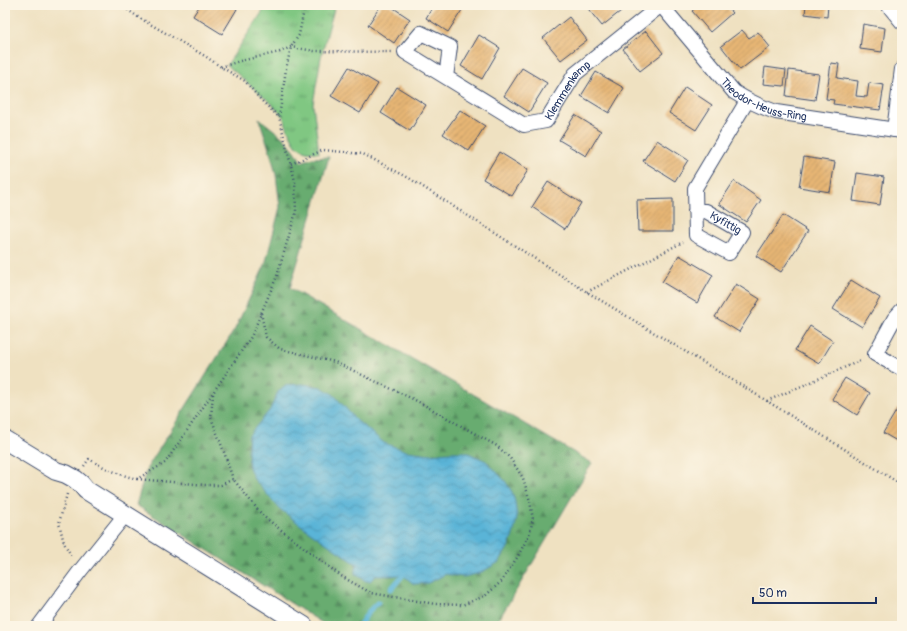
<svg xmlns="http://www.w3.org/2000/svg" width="907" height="631" font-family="Pangolin,sans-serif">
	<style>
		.grass { fill: url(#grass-tufts); stroke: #4e7b70 }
		.forest { fill: url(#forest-firs); stroke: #426e67 }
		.water { fill: url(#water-waves); stroke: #3a729a }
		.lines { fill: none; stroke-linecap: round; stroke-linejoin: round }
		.stream { stroke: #5ab4d7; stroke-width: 5 }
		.building { fill: url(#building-hatch) }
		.minor-casing { stroke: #3b4a6d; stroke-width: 16 }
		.tertiary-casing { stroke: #3b4a6d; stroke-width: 20 }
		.path { stroke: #3b4a6d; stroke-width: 2.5; stroke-dasharray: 1 3; stroke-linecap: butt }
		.minor { stroke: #fff; stroke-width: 14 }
		.tertiary { stroke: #fff; stroke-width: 18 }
		.labels { text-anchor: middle; stroke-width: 3.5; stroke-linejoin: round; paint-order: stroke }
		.street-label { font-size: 11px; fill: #1b2f5e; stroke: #fcf5e5 }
	</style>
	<defs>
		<pattern id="grass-tufts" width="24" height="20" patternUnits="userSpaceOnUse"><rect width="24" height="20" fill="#80c782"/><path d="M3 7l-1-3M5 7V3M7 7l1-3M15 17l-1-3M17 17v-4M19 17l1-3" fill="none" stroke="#68a26e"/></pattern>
		<pattern id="forest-firs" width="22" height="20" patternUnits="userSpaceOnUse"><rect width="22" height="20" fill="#68ac70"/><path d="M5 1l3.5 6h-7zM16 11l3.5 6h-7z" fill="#558c5f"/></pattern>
		<pattern id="water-waves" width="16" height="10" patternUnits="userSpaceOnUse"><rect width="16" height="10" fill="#5ab4d7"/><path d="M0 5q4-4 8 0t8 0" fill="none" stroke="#4a93b2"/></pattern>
		<pattern id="building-hatch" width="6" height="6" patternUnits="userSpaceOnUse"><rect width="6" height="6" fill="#e7b675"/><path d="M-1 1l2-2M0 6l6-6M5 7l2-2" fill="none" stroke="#ba9463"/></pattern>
	</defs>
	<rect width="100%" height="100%" fill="#fcf5e5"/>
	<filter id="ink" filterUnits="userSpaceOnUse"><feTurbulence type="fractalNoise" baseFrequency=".025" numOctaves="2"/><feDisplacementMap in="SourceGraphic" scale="8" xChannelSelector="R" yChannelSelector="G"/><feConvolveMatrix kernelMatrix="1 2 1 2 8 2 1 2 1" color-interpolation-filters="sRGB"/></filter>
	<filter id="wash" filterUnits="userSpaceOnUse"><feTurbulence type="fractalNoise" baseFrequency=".012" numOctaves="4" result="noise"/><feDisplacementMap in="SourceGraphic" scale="16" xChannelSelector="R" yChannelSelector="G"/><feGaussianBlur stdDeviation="0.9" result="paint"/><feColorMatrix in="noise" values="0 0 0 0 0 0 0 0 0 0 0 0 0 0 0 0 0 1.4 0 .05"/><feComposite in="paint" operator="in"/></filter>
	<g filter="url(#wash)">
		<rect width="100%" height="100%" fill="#efe1c1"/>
		<!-- grass -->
		<path class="grass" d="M267,5H335L321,57L313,104L319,153L306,151L296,146L288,130L284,118L273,105L227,65Z"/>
		<!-- forest -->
		<path class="forest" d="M259,118C274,131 294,143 301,162L312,158L329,157L290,288L592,463L495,626H327L136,505L147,468L235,329L265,265L280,207L276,175L272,158Z"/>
		<!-- water -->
		<path class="water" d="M303,384L321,387L334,395L356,420L384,443L406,451L430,454L451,452H466L486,461L505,481L512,492L515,502L517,518L513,535L509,546L499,562L480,573L463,577L446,574L428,583L414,584L403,575L375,576L370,581H366L355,574V569L358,565L310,532L280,509L254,479L249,467L248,450L249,435L270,410L278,392L287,385Z"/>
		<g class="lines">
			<!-- stream -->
			<path class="stream" d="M391,589L403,575L406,570
				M359,626L369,611L378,602"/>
		</g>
		<g id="blocks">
			<!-- building -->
			<path class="building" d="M200,5H231L237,9L222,34L193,16Z
				M381,5H389L410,19L394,43L368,25Z
				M434,5H454L462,10L448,32L426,18Z
				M585,5H616L621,11L602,26Z
				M699,5H725L732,13L710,32L692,11Z
				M806,5H828L827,17L805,14Z
				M569,17L587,40L561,60L543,38Z
				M863,24L885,28L882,52L860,49Z
				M742,30L749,38L758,32L770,47L740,70L721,46Z
				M646,31L663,53L640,71L623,49Z
				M479,35L500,48L482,79L461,66Z
				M831,63L839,64L837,78L858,81L856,96L867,97L869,83L884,85L880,110L833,104L834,100L826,99Z
				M349,67L378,84L360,113L331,96Z
				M765,67L786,70L784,86L763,84Z
				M522,68L547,83L529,112L504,96Z
				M789,70L819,74L815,100L786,96Z
				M596,72L624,88L609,113L581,96Z
				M397,87L426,105L410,131L381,113Z
				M685,87L712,105L696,130L669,113Z
				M460,110L485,126L469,151L443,134Z
				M575,115L601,131L586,156L559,140Z
				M657,140L688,160L675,181L643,161Z
				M499,152L528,170L512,196L483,179Z
				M804,157L835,162L830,192L799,187Z
				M857,173L884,177L880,205L853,201Z
				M734,181L761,200L746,222L719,204Z
				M548,182L581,203L565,229L532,207Z
				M673,199V231H638L637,200Z
				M783,215L808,231L781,272L756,256Z
				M679,255L713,275L697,303L662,282Z
				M851,280L880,298L862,327L833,309Z
				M736,284L760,299L739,332L715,317Z
				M810,326L833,341L819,364L795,350Z
				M845,378L870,393L857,415L832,399Z
				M898,408L902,410V444L883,433Z"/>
		</g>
	</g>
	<g filter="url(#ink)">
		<use href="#blocks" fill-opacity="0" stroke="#3b4a6d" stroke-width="1"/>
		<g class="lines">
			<defs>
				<g id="minor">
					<path id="s1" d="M661,5L734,92C748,101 761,107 776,112L902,131"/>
					<path d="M888,5L902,22"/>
					<path id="s2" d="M446,77L450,47L421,33L405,52L524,125L546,121L575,74L661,5"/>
					<path d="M894,130L902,69"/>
					<path id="s3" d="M695,211H706L742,232L729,253L696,235L695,188L747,101"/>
					<path d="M902,310L894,319L875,354L902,369"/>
					<path d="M39,626L80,571L125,515"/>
				</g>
				<path id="tertiary" d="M5,440L56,471L66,474L75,479L81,484L86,490L304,626"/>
			</defs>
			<!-- minor casing -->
			<use href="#minor" class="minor-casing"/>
			<!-- tertiary casing -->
			<use href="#tertiary" class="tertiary-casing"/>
			<!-- path -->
			<path class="path" d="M121,5L138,17L205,56L221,67L245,81L261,100L279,117
				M221,67L240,61L280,52L291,47L314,51L391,52
				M291,164L323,150L363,154L409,178L587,292L767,401L902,485
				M587,292L683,242
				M213,394L211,417L224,452L233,479
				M767,401L862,360
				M84,466L89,459C104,468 120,475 137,479L165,463L251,337L277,276L296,212L295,181L279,117L281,104L286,69L291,47L299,35L305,5
				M137,479L206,485H221L233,479L263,516L341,576L371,593L435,604L462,605L485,596L502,581L518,556L529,535L533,520L530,501L523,478L510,458L497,446L417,401L335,362L280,349L266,337L261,313
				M67,494L59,523L64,543L72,557"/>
			<!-- minor -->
			<use href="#minor" class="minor"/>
			<!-- tertiary -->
			<use href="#tertiary" class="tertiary"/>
		</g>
	</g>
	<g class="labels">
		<!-- street labels -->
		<g class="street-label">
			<text dy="4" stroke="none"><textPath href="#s2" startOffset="287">Klemmenkamp</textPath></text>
			<text dy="4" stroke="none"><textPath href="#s1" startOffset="144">Theodor-Heuss-Ring</textPath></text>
			<text dy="4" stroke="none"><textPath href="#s3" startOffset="34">Kyfittig</textPath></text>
		</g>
	</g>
	<!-- margin -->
	<rect width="907" height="631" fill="none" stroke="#fcf5e5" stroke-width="20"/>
	<!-- scale -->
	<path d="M753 597v6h123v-6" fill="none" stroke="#1b2f5e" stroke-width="2"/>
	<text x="759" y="597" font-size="12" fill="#1b2f5e" stroke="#fcf5e5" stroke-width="3" paint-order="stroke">50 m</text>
</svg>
